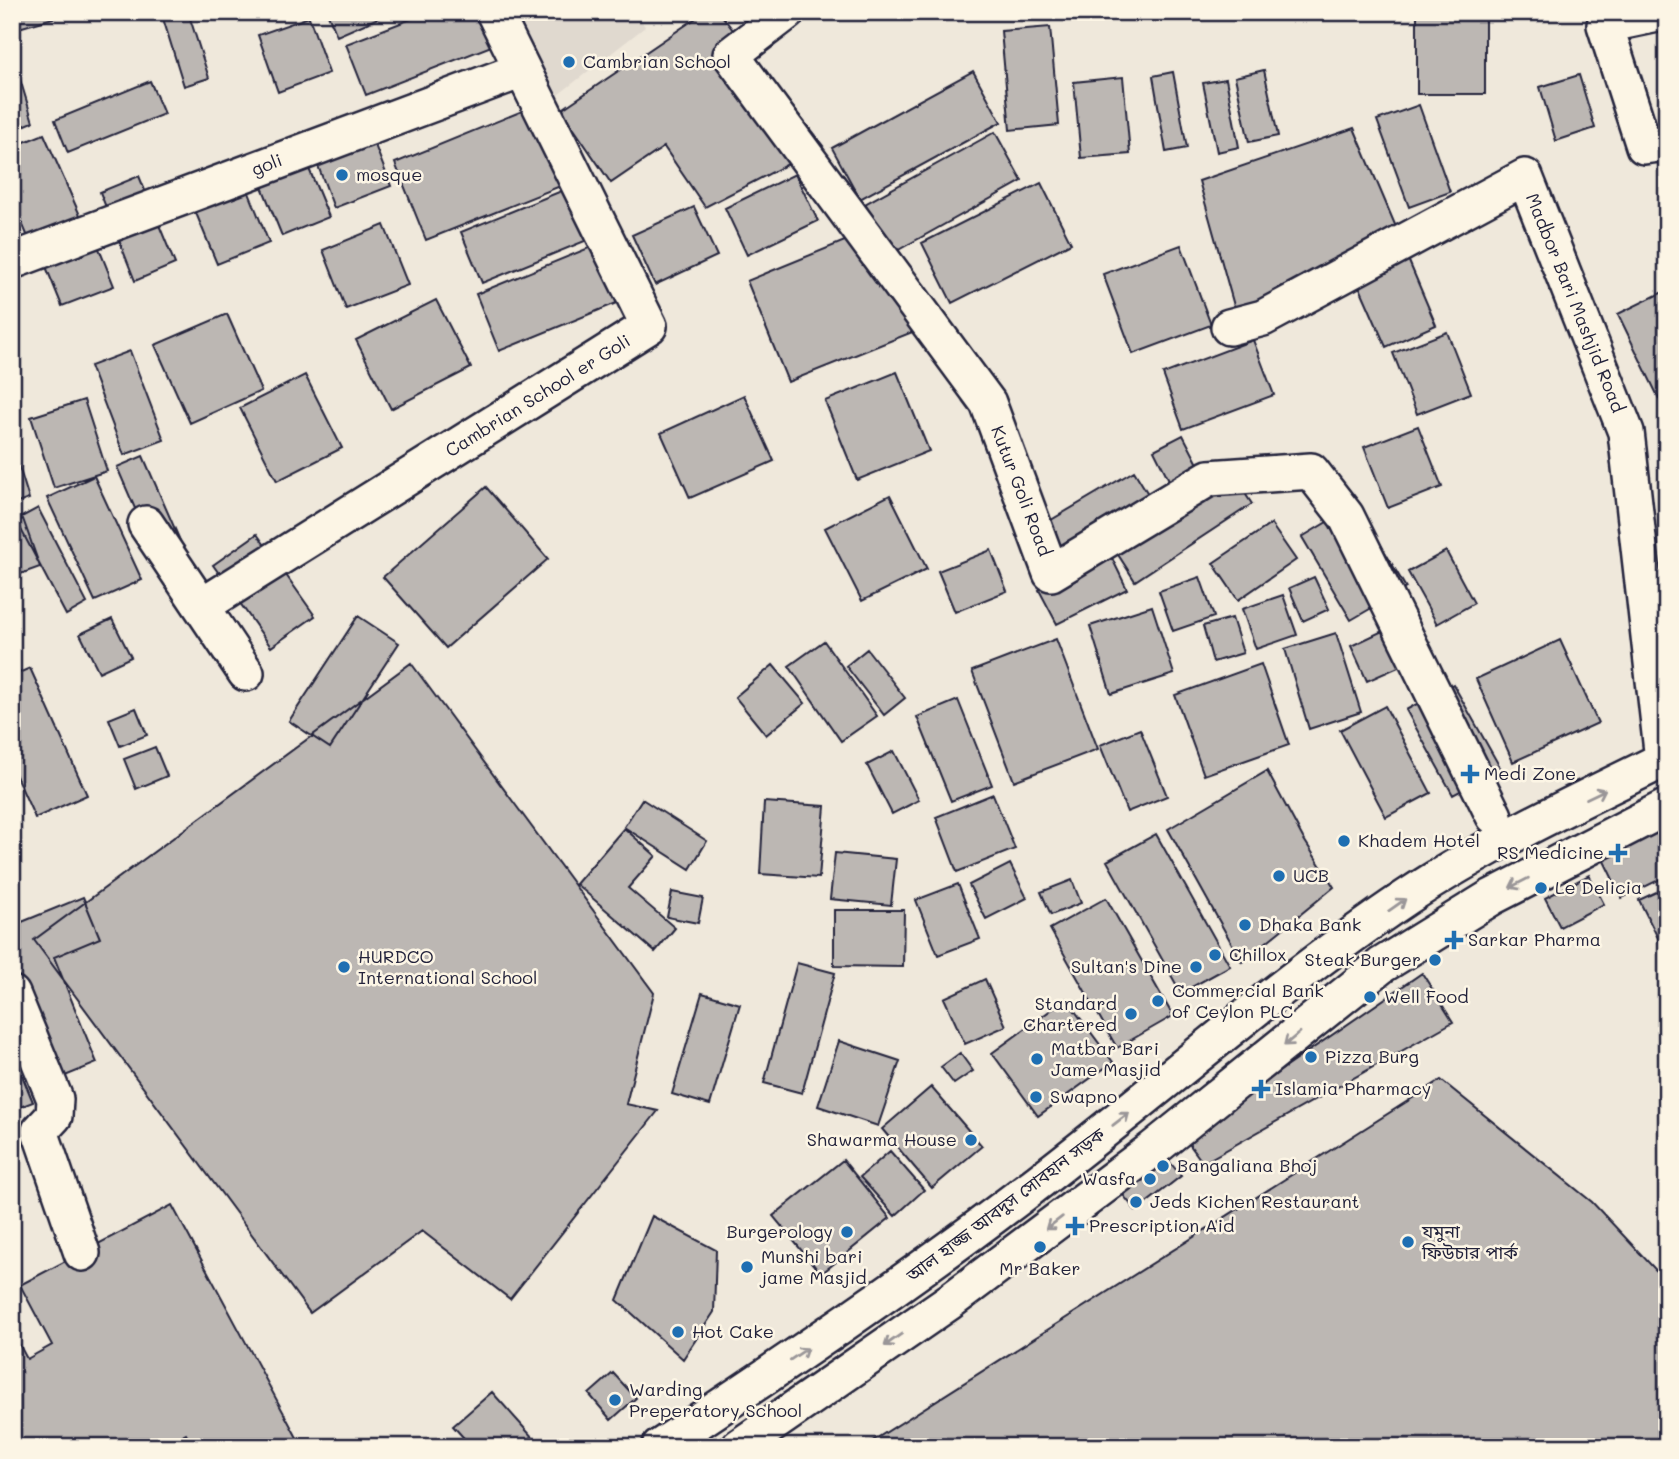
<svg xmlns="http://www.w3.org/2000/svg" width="1679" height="1459" font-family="Mali,'Noto Sans Bengali',sans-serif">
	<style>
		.built { fill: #e0d9cf }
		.building { fill: #bcb7b3; stroke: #22223b; stroke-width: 2 }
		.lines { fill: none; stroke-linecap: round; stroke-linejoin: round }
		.minor-casing { stroke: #22223b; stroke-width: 40 }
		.minor { stroke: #fcf5e5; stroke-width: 35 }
		.oneway { stroke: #9a9698 }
		.poi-dot { fill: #1f6fb2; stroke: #fcf5e5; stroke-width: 2.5 }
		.labels { text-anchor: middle; stroke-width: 5; stroke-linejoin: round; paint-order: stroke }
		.poi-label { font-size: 18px; fill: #22223b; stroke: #fcf5e5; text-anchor: start }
		.street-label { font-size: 18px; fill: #22223b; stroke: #fcf5e5 }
	</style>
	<rect width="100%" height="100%" fill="#efe8db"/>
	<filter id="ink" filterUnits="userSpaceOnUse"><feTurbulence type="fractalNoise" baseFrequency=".0143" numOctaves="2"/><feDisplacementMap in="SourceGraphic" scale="14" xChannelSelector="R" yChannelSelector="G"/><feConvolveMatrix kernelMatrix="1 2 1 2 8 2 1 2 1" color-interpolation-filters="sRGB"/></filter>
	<g filter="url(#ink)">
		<!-- built -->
		<path class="built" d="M514,12H637L645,27L554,98Z"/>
		<!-- building -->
		<path class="building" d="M12,12H59L60,16L12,30Z
			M161,12H188L209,78L184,86Z
			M327,12H392L337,36Z
			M429,12H482L494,45L366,95L346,44Z
			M705,12H719L823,146L705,207L664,147L611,183L561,110Z
			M1417,12H1485V94H1417Z
			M309,17L329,73L278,92L258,35Z
			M1050,27L1059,125L1010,130L1001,31Z
			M16,66L33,122L12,131V68Z
			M1264,70L1278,136L1249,142L1235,77Z
			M973,71L1001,122L860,199L832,148Z
			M1173,72L1187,148L1166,152L1153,76Z
			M1579,75L1595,128L1556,141L1540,87Z
			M1123,77L1130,154L1081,158L1074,82Z
			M1226,79L1239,147L1217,152L1203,83Z
			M150,81L164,114L68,153L55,120Z
			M537,105L568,183L426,240L395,163Z
			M1419,105L1450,192L1409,207L1377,120Z
			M362,112L391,186L334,208L306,134Z
			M1354,128L1396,227L1238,320L1199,181Z
			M995,132L1022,181L893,253L865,204Z
			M44,134L83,222L31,244L12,200V147Z
			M300,147L329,217L282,236L254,167Z
			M1667,161V190L1658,163Z
			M795,174L818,221L747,255L725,208Z
			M139,176L175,264L135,281L100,192Z
			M244,180L269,243L217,264L191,201Z
			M581,183L602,234L482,283L461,232Z
			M1041,183L1071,243L952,303L922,243Z
			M694,207L717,256L655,285L632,235Z
			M384,225L408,285L346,309L323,250Z
			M874,229L915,331L788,382L747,281Z
			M92,231L114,286L62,306L40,252Z
			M601,243L624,300L499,351L476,294Z
			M1181,245L1211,325L1133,354L1103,274Z
			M1408,259L1436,325L1386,347L1357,281Z
			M1667,290V413H1666L1618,314Z
			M436,300L471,368L391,409L356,340Z
			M227,314L261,391L190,423L155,345Z
			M1447,332L1471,393L1417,414L1393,353Z
			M1253,340L1274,395L1183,429L1163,374Z
			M130,351L164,440L124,455L90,366Z
			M897,372L929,451L857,480L825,401Z
			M305,375L342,448L277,481L240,408Z
			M744,395L774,461L690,498L661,433Z
			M84,400L107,471L54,488L31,417Z
			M1418,426L1442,487L1388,508L1364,447Z
			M1183,435L1210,487L1180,502L1154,450Z
			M12,444L29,499L12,505Z
			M143,456L185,552L159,564L117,467Z
			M1134,471L1159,512L1048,578L1024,536Z
			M94,476L142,580L95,601L47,498Z
			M1234,477L1252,504L1135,581L1117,553Z
			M486,487L548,559L446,648L383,577Z
			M890,495L927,569L862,601L825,528Z
			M1357,504L1406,588L1351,620L1302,537Z
			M38,508L87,603L66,615L16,520Z
			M23,519L40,567L12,577V523Z
			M1271,524L1296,560L1238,600L1213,563Z
			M257,534L315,616L271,647L213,565Z
			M991,550L1007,591L955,612L938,571Z
			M1446,551L1474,603L1437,624L1408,572Z
			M1110,554L1127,589L1057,624L1039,590Z
			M1200,577L1214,617L1173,631L1159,591Z
			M1314,577L1329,609L1303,621L1289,588Z
			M1283,595L1297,635L1256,649L1242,609Z
			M1152,606L1174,674L1111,694L1090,626Z
			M358,616L399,643L330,748L289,721Z
			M1232,618L1243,653L1213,662L1203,626Z
			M112,619L131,657L99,672L80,634Z
			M1395,625L1412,661L1367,681L1351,646Z
			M1336,633L1361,712L1309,729L1285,649Z
			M1056,639L1098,749L1014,781L972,671Z
			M1560,640L1598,723L1513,762L1476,679Z
			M824,641L877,716L841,741L789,666Z
			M867,649L905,698L884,715L846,666Z
			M411,663L654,993L626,1104L658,1111L510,1299L422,1231L310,1313L34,940Z
			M1261,664L1289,745L1204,775L1175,695Z
			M773,665L805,703L766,735L735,697Z
			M30,668L87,795L35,818L12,767V676Z
			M1453,684L1501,769L1453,795L1406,710Z
			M958,700L992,785L951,801L917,717Z
			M1385,706L1431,793L1386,817L1340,730Z
			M136,708L147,735L120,746L109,719Z
			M1140,729L1167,796L1127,812L1100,745Z
			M155,747L167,776L136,789L124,759Z
			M894,751L919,800L892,814L867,765Z
			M1267,771L1303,838L1334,887L1242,962L1168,829Z
			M993,794L1015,849L957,872L936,817Z
			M642,799L707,841L690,869L624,827Z
			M764,802L825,806L819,878L760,874Z
			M1667,822V876L1622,898L1601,855Z
			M624,828L656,856L628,888L675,928L655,952L576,884Z
			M1156,834L1230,966L1181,993L1107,861Z
			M835,853L896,859L891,905L830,899Z
			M1010,864L1027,898L986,919L969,885Z
			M1589,875L1604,904L1560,927L1545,898Z
			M1072,880L1081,903L1051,915L1041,892Z
			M958,884L980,939L938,955L916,900Z
			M1667,887V956L1639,900Z
			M672,892L703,898L698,923L667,917Z
			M83,897L100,938L54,957L97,1063L53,1081L12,981V926Z
			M1106,898L1173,1016L1117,1048L1050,929Z
			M834,910H904L903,967L834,966Z
			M797,963L835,973L802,1093L764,1083Z
			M1422,973L1453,1022L1203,1163L1184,1137Z
			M985,979L1006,1026L965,1044L944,998Z
			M702,993L740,1004L710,1105L672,1094Z
			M1066,999L1113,1062L1038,1116L992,1053Z
			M839,1041L900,1061L878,1126L818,1106Z
			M12,1051L33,1102L12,1110Z
			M960,1053L973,1071L954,1084L941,1067Z
			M1441,1080L1592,1202L1667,1282V1447H863Z
			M931,1087L982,1146L932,1188L882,1129Z
			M890,1151L924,1190L895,1216L860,1177Z
			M1165,1156L1181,1176L1136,1211L1120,1191Z
			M843,1160L890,1218L821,1274L773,1216Z
			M172,1205L302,1447H193L186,1434L161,1447H12V1331L27,1359L52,1345L20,1285Z
			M652,1216L716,1250L714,1312L683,1359L617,1300Z
			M613,1373L636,1398L611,1420L589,1394Z
			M492,1392L534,1439L525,1447H472L453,1426Z"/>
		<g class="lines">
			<defs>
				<path id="minor" d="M787,12L731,55L988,403L1051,573L1209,478L1311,471L1346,516L1494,816
					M1667,12L1605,25L1644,146L1667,143
					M12,261L522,70
					M1229,327L1263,318L1525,177L1626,432L1663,760
					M146,524L246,673L202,607V606
					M202,606L649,326L494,12
					M12,994L55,1099L54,1116L40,1131L82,1253
					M660,1447C785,1364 909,1281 1028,1190C1155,1094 1274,986 1407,897C1489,843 1579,801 1667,758
					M739,1447L949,1302L1153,1149L1382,965L1492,897L1667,807"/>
			</defs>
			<!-- minor casing -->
			<use href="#minor" class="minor-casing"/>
			<!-- minor -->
			<use href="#minor" class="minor"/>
		</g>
		<!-- one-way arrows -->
		<defs><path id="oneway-shaft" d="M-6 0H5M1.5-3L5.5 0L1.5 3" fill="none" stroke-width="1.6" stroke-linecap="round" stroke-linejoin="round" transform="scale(1.75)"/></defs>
		<g class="oneway">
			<use href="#oneway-shaft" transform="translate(1596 794) rotate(-26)"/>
			<use href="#oneway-shaft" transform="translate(1519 883) rotate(153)"/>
			<use href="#oneway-shaft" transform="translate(1397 905) rotate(-35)"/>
			<use href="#oneway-shaft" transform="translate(1292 1039) rotate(140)"/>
			<use href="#oneway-shaft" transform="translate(1121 1119) rotate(-38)"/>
			<use href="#oneway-shaft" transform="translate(1054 1223) rotate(143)"/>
			<use href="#oneway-shaft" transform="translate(893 1340) rotate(145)"/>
			<use href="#oneway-shaft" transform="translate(799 1354) rotate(-34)"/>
		</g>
	</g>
	<!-- markers -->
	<g class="poi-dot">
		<circle cx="569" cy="62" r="7"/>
		<circle cx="342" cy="175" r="7"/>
		<path d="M1466.5 763.5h7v7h7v7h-7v7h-7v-7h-7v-7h7z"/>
		<circle cx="1344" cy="841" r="7"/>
		<path d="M1614.5 842.5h7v7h7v7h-7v7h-7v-7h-7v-7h7z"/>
		<circle cx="1279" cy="876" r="7"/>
		<circle cx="1541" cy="888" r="7"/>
		<circle cx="1245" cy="925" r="7"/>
		<path d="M1450.5 929.5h7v7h7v7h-7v7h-7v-7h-7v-7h7z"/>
		<circle cx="1215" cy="955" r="7"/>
		<circle cx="1435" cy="960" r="7"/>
		<circle cx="344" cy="967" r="7"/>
		<circle cx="1196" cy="967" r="7"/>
		<circle cx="1370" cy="997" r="7"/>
		<circle cx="1158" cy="1001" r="7"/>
		<circle cx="1131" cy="1014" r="7"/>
		<circle cx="1311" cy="1057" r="7"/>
		<circle cx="1037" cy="1059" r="7"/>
		<path d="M1257.5 1078.5h7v7h7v7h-7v7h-7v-7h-7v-7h7z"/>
		<circle cx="1036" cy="1097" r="7"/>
		<circle cx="971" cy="1140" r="7"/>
		<circle cx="1163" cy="1166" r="7"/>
		<circle cx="1150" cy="1179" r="7"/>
		<circle cx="1136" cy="1202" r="7"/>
		<path d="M1071.5 1215.5h7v7h7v7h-7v7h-7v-7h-7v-7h7z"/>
		<circle cx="847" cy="1232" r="7"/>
		<circle cx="1408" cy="1242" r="7"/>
		<circle cx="1040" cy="1247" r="7"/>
		<circle cx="747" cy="1267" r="7"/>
		<circle cx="678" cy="1332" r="7"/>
		<circle cx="615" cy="1400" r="7"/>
	</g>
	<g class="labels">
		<!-- poi labels -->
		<g class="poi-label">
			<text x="583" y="68">Cambrian School</text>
			<text x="356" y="181">mosque</text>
			<text x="1484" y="780">Medi Zone</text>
			<text x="1358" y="847">Khadem Hotel</text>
			<text x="1604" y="859" text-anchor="end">RS Medicine</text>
			<text x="1293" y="882">UCB</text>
			<text x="1555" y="894">Le Delicia</text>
			<text x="1259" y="931">Dhaka Bank</text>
			<text x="1468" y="946">Sarkar Pharma</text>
			<text x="1229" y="961">Chillox</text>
			<text x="358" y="963">HURDCO<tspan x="358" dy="21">International School</tspan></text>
			<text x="1421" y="966" text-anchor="end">Steak Burger</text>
			<text x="1182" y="973" text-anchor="end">Sultan's Dine</text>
			<text x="1172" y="997">Commercial Bank<tspan x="1172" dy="21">of Ceylon PLC</tspan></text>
			<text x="1384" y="1003">Well Food</text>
			<text x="1117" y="1010" text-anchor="end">Standard<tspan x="1117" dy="21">Chartered</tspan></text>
			<text x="1051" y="1055">Matbar Bari<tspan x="1051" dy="21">Jame Masjid</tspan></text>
			<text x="1325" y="1063">Pizza Burg</text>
			<text x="1275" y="1095">Islamia Pharmacy</text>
			<text x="1050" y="1103">Swapno</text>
			<text x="957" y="1146" text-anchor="end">Shawarma House</text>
			<text x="1177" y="1172">Bangaliana Bhoj</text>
			<text x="1136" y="1185" text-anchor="end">Wasfa</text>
			<text x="1150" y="1208">Jeds Kichen Restaurant</text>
			<text x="1089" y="1232">Prescription Aid</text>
			<text x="833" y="1238" text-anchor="end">Burgerology</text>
			<text x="1422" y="1238">যমুনা<tspan x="1422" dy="21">ফিউচার পার্ক</tspan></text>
			<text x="761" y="1263">Munshi bari<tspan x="761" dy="21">jame Masjid</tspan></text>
			<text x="1040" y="1275" text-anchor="middle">Mr Baker</text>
			<text x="692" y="1338">Hot Cake</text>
			<text x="629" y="1396">Warding<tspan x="629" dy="21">Preperatory School</tspan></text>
		</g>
		<!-- street labels -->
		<g class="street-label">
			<text transform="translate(267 165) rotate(-21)" y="6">goli</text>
			<text transform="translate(1575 303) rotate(68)" y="6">Madbor Bari Mashjid Road</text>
			<text transform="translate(538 396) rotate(-32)" y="6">Cambrian School er Goli</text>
			<text transform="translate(1021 491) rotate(69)" y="6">Kutur Goli Road</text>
			<text transform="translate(1006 1205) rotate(-37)" y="6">আল হাজ্জ আবদুস সোবহান সড়ক</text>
		</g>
	</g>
	<!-- margin -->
	<rect width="1679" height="1459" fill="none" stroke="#fcf5e5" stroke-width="42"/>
	<rect x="21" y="21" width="1637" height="1417" fill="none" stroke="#22223b" stroke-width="2.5" filter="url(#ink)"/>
</svg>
